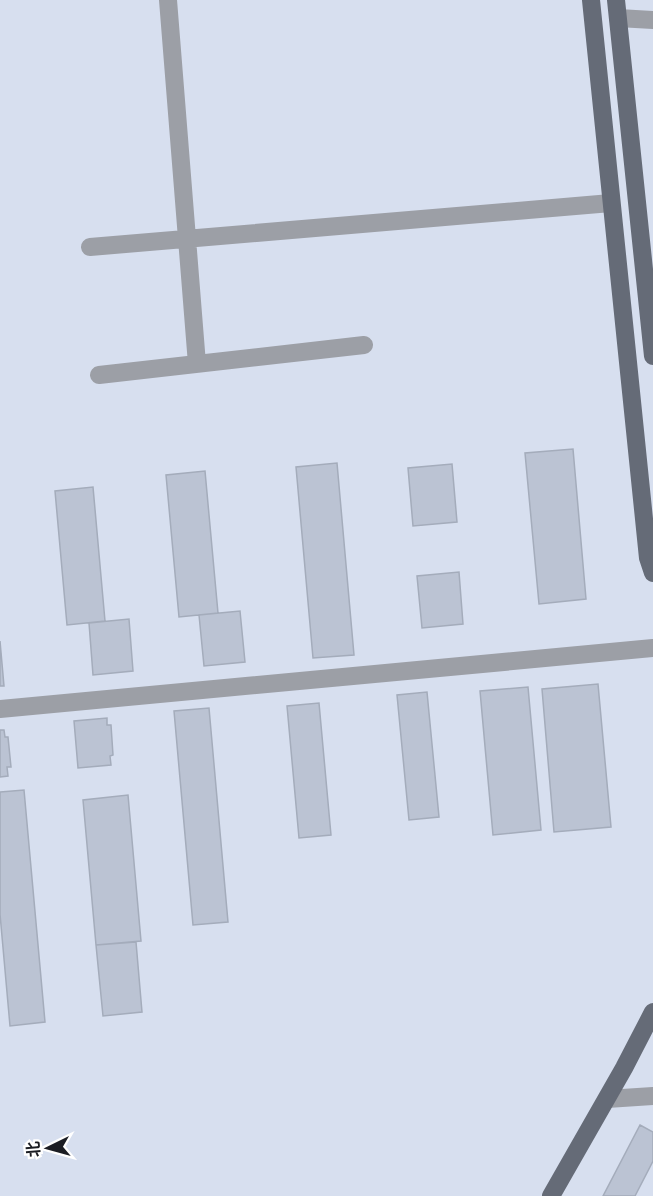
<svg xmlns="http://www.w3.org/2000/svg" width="653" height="1196" font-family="'Open Sans','Noto Sans SC',sans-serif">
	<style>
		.building { fill: #bbc3d3; stroke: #a4acbb; stroke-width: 1.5 }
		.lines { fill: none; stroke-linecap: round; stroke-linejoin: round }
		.minor { stroke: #9c9fa6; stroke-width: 18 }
		.major { stroke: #656b77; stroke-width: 18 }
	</style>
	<rect width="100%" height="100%" fill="#d7dfef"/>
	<!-- building -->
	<path class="building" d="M573,449L586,599L539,604L525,453Z
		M337,463L354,655L313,658L296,467Z
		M452,464L457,522L413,526L408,468Z
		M205,471L218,613L179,617L166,475Z
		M93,487L105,621L67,625L55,491Z
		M459,572L463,624L422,628L417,576Z
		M240,611L245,662L204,666L199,615Z
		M129,619L133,671L93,675L89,623Z
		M0,641L4,686H0Z
		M598,684L611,827L554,832L542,689Z
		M528,687L541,830L493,835L480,691Z
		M427,692L439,817L409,820L397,695Z
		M319,703L331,835L299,838L287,706Z
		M209,708L228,922L193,925L174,711Z
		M107,718V725H111L113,755L110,756L111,765L78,768L74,721Z
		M0,730H4L5,737H8L11,767H7L8,776L0,777Z
		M24,790L45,1022L10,1026L0,914V792Z
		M128,795L141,941L96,945L83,800Z
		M136,942L142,1012L103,1016L96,945Z
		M640,1125L653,1132V1161L635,1196H603Z"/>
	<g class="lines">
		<!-- minor -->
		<path class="minor" d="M168,0L197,364
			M618,18L653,20
			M90,247L611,203
			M99,375L364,345
			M0,709L653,648
			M607,1099L653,1096"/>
		<!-- major -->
		<path class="major" d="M591,0L648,558L653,573
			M616,0L653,356
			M551,1196L624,1068L653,1012"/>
	</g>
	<!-- north arrow -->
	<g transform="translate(48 1148) rotate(265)" stroke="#ffffff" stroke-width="4.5" paint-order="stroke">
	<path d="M0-4.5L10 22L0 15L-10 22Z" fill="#1b1d23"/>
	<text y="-9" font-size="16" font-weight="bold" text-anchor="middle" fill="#1b1d23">北</text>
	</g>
</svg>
